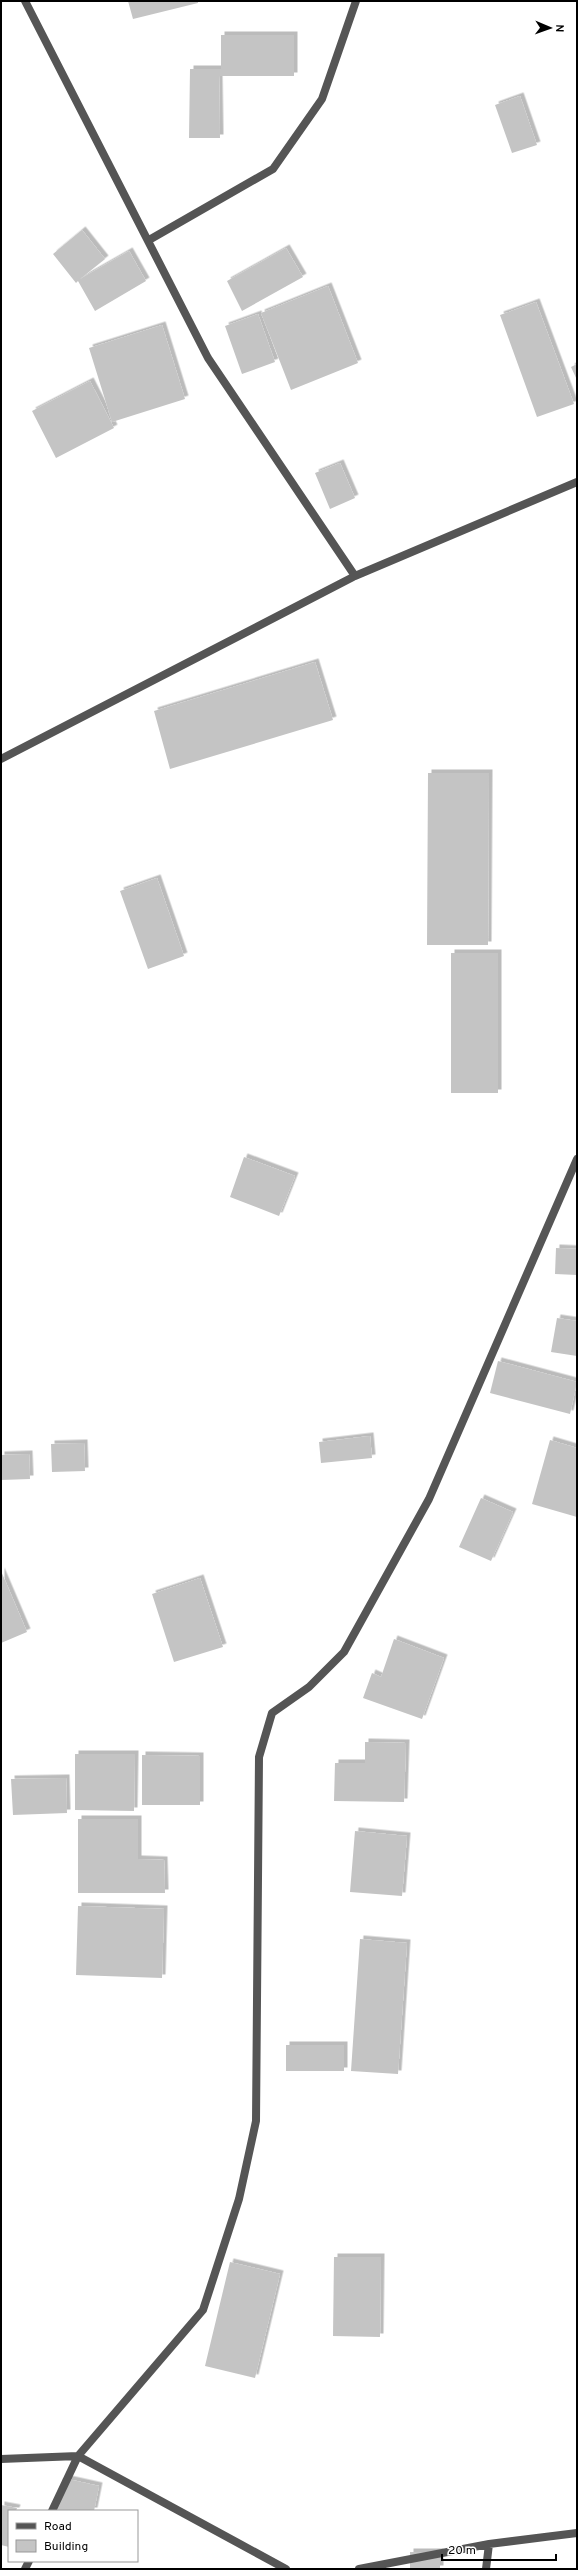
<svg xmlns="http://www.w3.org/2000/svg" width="578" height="2570" font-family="Overpass,sans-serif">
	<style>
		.building { fill: #c4c4c4; filter: url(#shadow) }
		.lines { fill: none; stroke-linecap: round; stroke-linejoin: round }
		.minor { stroke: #555; stroke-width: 8 }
	</style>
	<defs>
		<filter id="shadow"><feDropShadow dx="3.5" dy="-3.5" stdDeviation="0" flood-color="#0004"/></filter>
	</defs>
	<rect width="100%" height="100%" fill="#fff"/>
	<!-- building -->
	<path class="building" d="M128,1H198V3L133,19Z
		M221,35H294V76H219L220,138H189L190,69H221Z
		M520,96L537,145L512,153L495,105Z
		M82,230L105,259L80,279L129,251L146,281L95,311L78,281L76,283L53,254Z
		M286,248L303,277L242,311L227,281Z
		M328,286L358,363L291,390L261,313Z
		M536,302L574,404L537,417L500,315Z
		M258,314L275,362L242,374L225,326Z
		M162,325L185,399L112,422L89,348Z
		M577,364V380L571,367Z
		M90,381L114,428L56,458L32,411Z
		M340,463L355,498L330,509L315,473Z
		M315,662L333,720L170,769L154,711Z
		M428,773H489L488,945H427Z
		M157,878L184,956L148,969L120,891Z
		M451,953H498V1093H451Z
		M244,1157L295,1176L279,1216L230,1197Z
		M556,1248L577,1249V1275L555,1274Z
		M557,1318L577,1321V1356L551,1352Z
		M498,1361L577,1382L570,1414L490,1393Z
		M370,1436L372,1458L321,1463L319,1442Z
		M550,1440L577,1448V1517L532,1504Z
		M84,1443L85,1471L52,1472L51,1444Z
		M29,1454L30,1479L1,1480V1455Z
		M481,1498L513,1512L491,1561L459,1547Z
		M1,1571L27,1632L1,1643Z
		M200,1578L223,1647L174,1662L152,1594Z
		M394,1639L444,1658L422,1719L363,1698L372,1673L381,1677Z
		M365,1742L406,1743L404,1802L334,1801L335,1763H365Z
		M75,1754H135L134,1811L75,1810Z
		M142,1755L200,1756V1805H142Z
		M66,1778L67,1813L13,1815L11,1779Z
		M78,1819H138V1859L164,1860L165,1893H78Z
		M355,1831L407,1836L402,1896L350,1892Z
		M78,1906L164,1909L162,1978L76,1975Z
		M360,1939L407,1943L398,2074L351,2071Z
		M286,2045H344V2071H286Z
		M334,2257H381L380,2337L333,2336Z
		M230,2262L280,2274L255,2378L205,2366Z
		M63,2478L99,2486L94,2511H56Z
		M1,2505L17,2508L16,2511H9V2547L1,2545Z
		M410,2552H440V2569H410Z"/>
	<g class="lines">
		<!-- minor -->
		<path class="minor" d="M25,1L208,358L355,576
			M149,240L273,169L322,99L356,1
			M1,759L355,576L577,482
			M1,2459L78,2456L286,2569
			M52,2511L78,2456L203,2310L239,2199L256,2121L259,1757L272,1713L309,1687L344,1652L429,1499L577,1159
			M25,2569L29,2561
			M359,2569L489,2544L577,2533
			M486,2569L489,2544"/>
	</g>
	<!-- border -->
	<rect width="578" height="2570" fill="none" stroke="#000000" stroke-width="4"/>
	<!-- legend -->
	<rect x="8" y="2510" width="130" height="52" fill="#ffffff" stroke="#999999"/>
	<rect x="16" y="2523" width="20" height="6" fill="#555555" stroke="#999999"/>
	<text x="44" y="2530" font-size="12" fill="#000000">Road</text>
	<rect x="16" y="2540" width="20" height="12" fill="#c4c4c4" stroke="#999999"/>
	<text x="44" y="2550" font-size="12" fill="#000000">Building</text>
	<!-- north arrow -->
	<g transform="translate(550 28) rotate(92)" stroke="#ffffff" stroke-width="3" paint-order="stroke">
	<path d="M0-3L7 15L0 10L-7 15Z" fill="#000000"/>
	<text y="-6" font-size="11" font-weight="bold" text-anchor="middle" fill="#000000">N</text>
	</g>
	<!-- scale -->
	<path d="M442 2554v6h114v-6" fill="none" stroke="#000000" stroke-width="2"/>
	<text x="448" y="2554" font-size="12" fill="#000000" stroke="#ffffff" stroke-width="3" paint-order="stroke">20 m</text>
</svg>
